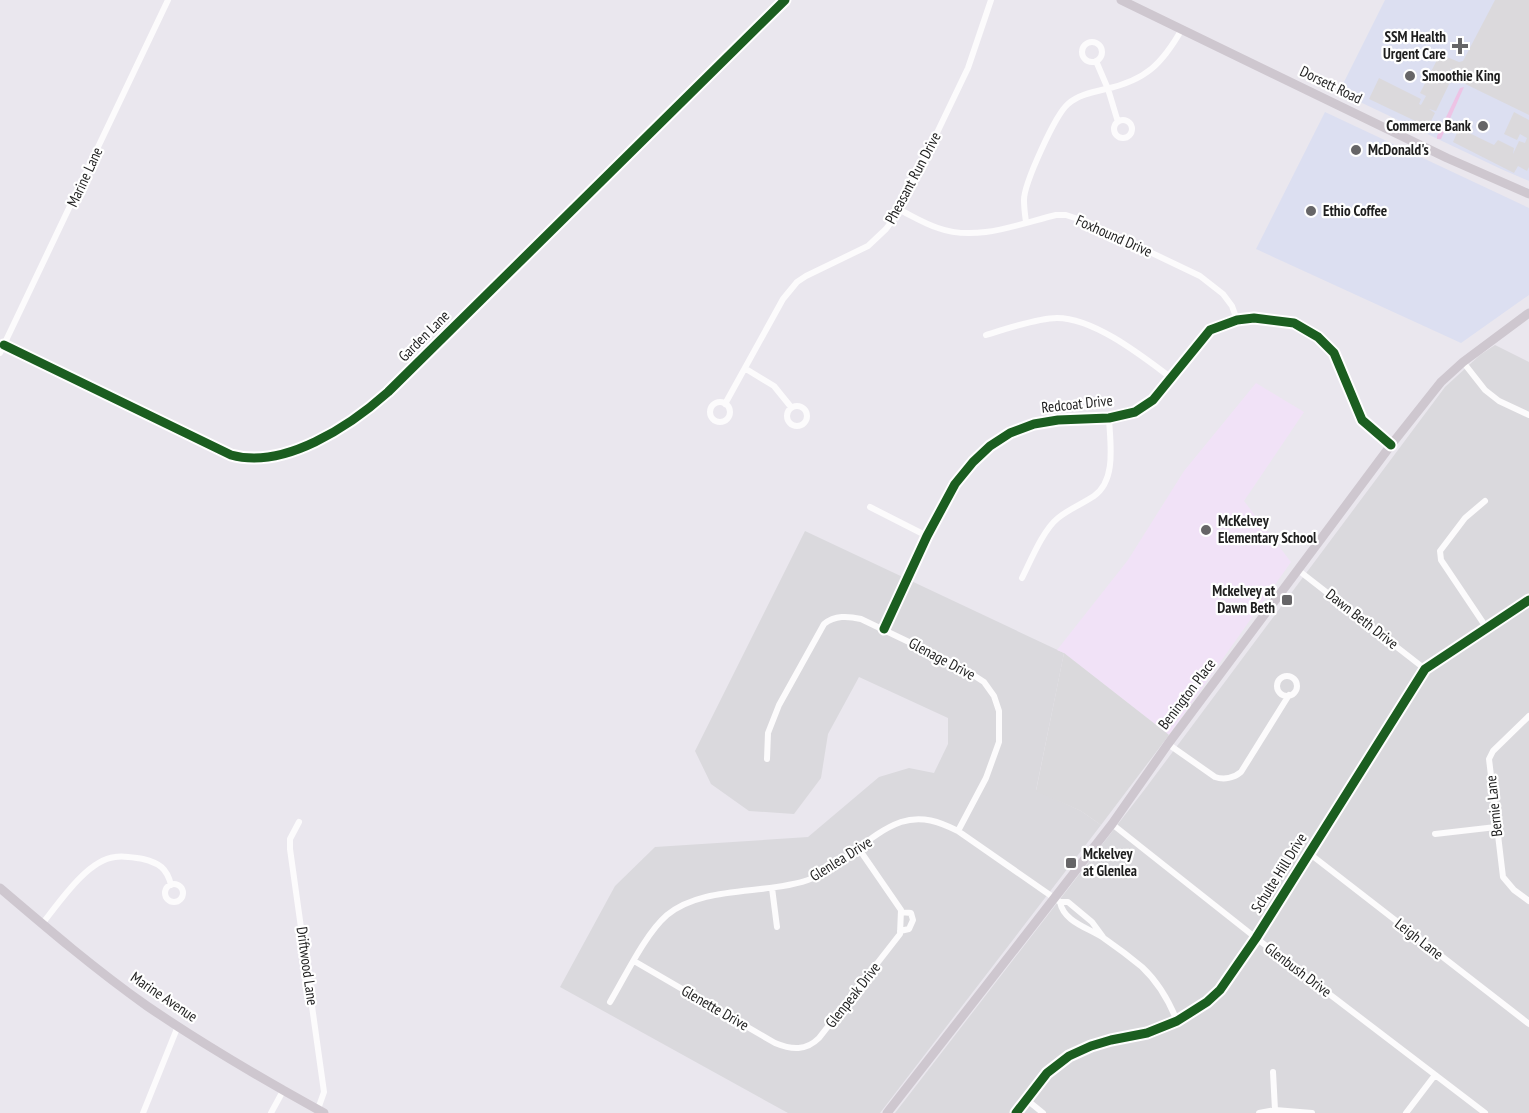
<svg xmlns="http://www.w3.org/2000/svg" width="1529" height="1113" font-family="'PT Sans Narrow',sans-serif">
	<style>
		.residential { fill: #dad9dd }
		.commercial { fill: #dcdff1 }
		.education { fill: #f1e2f7 }
		.religious { fill: #dad9dc }
		.grass { fill: #edc3e5 }
		.parking { fill: #dbd9dc }
		.lines { fill: none; stroke-linecap: round; stroke-linejoin: round }
		.street { stroke: #fcfbfc; stroke-width: 6 }
		.secondary { stroke: #cec7cf; stroke-width: 9 }
		.cycleway-casing { stroke: #fff; stroke-width: 13 }
		.cycleway { stroke: #1b5e20; stroke-width: 9 }
		.poi-dot { fill: #666567; stroke: #fff; stroke-width: 2 }
		.labels { text-anchor: middle; stroke-width: 4.5; stroke-linejoin: round; paint-order: stroke }
		.poi-label { font-size: 15px; font-weight: bold; fill: #1f1f1f; stroke: #fff; text-anchor: start }
		.street-label { font-size: 15px; fill: #1f1f1f; stroke: #fff }
	</style>
	<rect width="100%" height="100%" fill="#eae7ee"/>
	<!-- residential -->
	<path class="residential" d="M1495,345L1529,362V1113H895L1145,789L1445,387L1480,355Z
		M805,531L1064,653L1036,790L1081,811L1101,825L880,1113H788L560,987L615,886L655,847L808,837L879,777L909,768L934,773L948,744V718L859,677L828,734L821,778L794,814L749,811L711,784L695,751Z"/>
	<!-- commercial -->
	<path class="commercial" d="M1385,0H1529V181L1501,169L1339,92Z
		M1325,112L1529,208V295L1461,343L1256,249Z"/>
	<!-- education -->
	<path class="education" d="M1256,383L1304,412L1244,501L1291,562L1169,735L1064,653L1057,650L1128,560L1184,471Z"/>
	<!-- religious -->
	<path class="religious" d="M1064,653L1169,735L1101,825L1081,811L1036,791Z"/>
	<!-- grass -->
	<path class="grass" d="M1464,87L1441,139H1437V136L1460,88Z"/>
	<!-- parking -->
	<path class="parking" d="M1495,0H1529V115L1455,79L1457,73L1450,68V69L1455,72L1436,111L1429,109L1435,113L1428,127L1369,99L1379,78L1421,99L1419,104L1421,105L1426,96L1420,93L1438,58L1447,57L1459,62L1463,61Z
		M1514,112L1529,120V167L1527,171L1518,166L1514,173L1453,142L1459,128L1494,145L1498,140L1514,148L1513,154L1519,141L1525,143L1527,138L1520,134L1517,140L1504,134Z"/>
	<g class="lines">
		<!-- street -->
		<path class="street" d="M1082 52a10 10 0 1 1 20 0a10 10 0 1 1-20 0Z
			M1096,61L1108,89L1118,122
			M1114 129a9 9 0 1 1 18 0a9 9 0 1 1-18 0Z
			M900,210C912,216 925,224 938,228C976,242 1019,224 1056,215H1066L1087,222L1200,276L1223,294L1232,306L1237,320
			M1026,222C1025,215 1024,207 1024,200C1024,184 1055,115 1068,104C1078,95 1093,92 1106,89C1146,80 1162,64 1182,29
			M986,335C1005,329 1038,318 1057,318C1094,318 1142,356 1170,377
			M4,345L231,455C284,470 350,426 388,392L785,0
			M0,353L168,0
			M1463,362L1485,390L1499,401L1529,415
			M746,369L774,386L791,407
			M710 412a10 10 0 1 1 20 0a10 10 0 1 1-20 0Z
			M725,404L783,299L797,282L806,276L868,246L886,229L900,210L968,68L991,0
			M787 416a10 10 0 1 1 20 0a10 10 0 1 1-20 0Z
			M1485,501L1465,518L1440,551L1441,560L1486,627
			M870,507L927,536
			M1298,570L1425,669
			M1022,578C1031,560 1043,530 1058,518C1069,509 1082,504 1094,496C1117,480 1110,442 1109,418
			M884,629L927,536L955,484L973,462L990,446L1010,433L1034,424L1058,420L1109,418L1135,412L1153,400L1210,330L1237,320L1254,318L1294,323L1318,337L1334,353L1362,420L1391,445
			M1277 686a10 10 0 1 1 20 0a10 10 0 1 1-20 0Z
			M1529,716L1493,751L1489,759L1503,877L1514,890L1529,901
			M1168,744L1215,777C1224,780 1234,778 1241,772L1289,695
			M767,759L768,733L779,705L824,624C835,615 848,616 861,619L961,667L984,682L994,696L999,711V742L986,778L958,831
			M299,822L290,839V849L324,1092L318,1109
			M1112,824L1256,938L1485,1113
			M1435,834L1496,827
			M1310,854L1529,1024
			M165 893a9 9 0 1 1 18 0a9 9 0 1 1-18 0Z
			M772,888L777,927
			M1060,902C1064,923 1090,928 1105,939C1118,948 1130,957 1142,967C1158,982 1169,1001 1177,1021
			M42,924C59,903 87,860 115,857C124,855 135,858 143,859C159,863 167,868 171,885
			M900,931L909,929L913,920L911,913L901,912
			M634,961L775,1043C792,1050 806,1051 819,1038L900,934L901,910L859,849
			M610,1002C625,977 645,934 667,915C703,885 765,895 808,880C843,868 867,834 901,822C922,815 940,822 958,831L1060,902H1068L1092,922L1103,937
			M1273,1072L1275,1110
			M1027,1100L1043,1113
			M143,1113L178,1026
			M271,1113L284,1089
			M1016,1113L1047,1073L1069,1056L1091,1046L1111,1040L1147,1033L1177,1021L1207,1002L1220,990L1256,938L1425,669L1529,600
			M1259,1113L1275,1110L1312,1113
			M1406,1113L1435,1075"/>
		<!-- secondary -->
		<path class="secondary" d="M1121,0L1447,158L1529,194
			M0,888C48,929 96,970 147,1006C204,1045 264,1080 324,1113
			M887,1113L1112,824L1168,744L1391,445L1441,382L1463,362L1529,313"/>
		<defs>
			<path id="cycleway" d="M4,345L231,455C284,470 350,426 388,392L785,0
				M884,629L927,536L955,484L973,462L990,446L1010,433L1034,424L1058,420L1109,418L1135,412L1153,400L1210,330L1237,320L1254,318L1294,323L1318,337L1334,353L1362,420L1391,445
				M1016,1113L1047,1073L1069,1056L1091,1046L1111,1040L1147,1033L1177,1021L1207,1002L1220,990L1256,938L1425,669L1529,600"/>
		</defs>
		<!-- cycleway casing -->
		<use href="#cycleway" class="cycleway-casing"/>
		<!-- cycleway -->
		<use href="#cycleway" class="cycleway"/>
	</g>
	<!-- markers -->
	<g class="poi-dot">
		<path d="M1457 37h6v6h6v6h-6v6h-6v-6h-6v-6h6z"/>
		<circle cx="1410" cy="76" r="6"/>
		<circle cx="1483" cy="126" r="6"/>
		<circle cx="1356" cy="150" r="6"/>
		<circle cx="1311" cy="211" r="6"/>
		<circle cx="1206" cy="530" r="6"/>
		<rect x="1281" y="594" width="12" height="12" rx="3"/>
		<rect x="1065" y="857" width="12" height="12" rx="3"/>
	</g>
	<g class="labels">
		<!-- poi labels -->
		<g class="poi-label">
			<text x="1446" y="42" text-anchor="end">SSM Health<tspan x="1446" dy="17">Urgent Care</tspan></text>
			<text x="1422" y="81">Smoothie King</text>
			<text x="1471" y="131" text-anchor="end">Commerce Bank</text>
			<text x="1368" y="155">McDonald's</text>
			<text x="1323" y="216">Ethio Coffee</text>
			<text x="1218" y="526">McKelvey<tspan x="1218" dy="17">Elementary School</tspan></text>
			<text x="1275" y="596" text-anchor="end">Mckelvey at<tspan x="1275" dy="17">Dawn Beth</tspan></text>
			<text x="1083" y="859">Mckelvey<tspan x="1083" dy="17">at Glenlea</tspan></text>
		</g>
		<!-- street labels -->
		<g class="street-label">
			<text transform="translate(1331 85) rotate(26)" y="5">Dorsett Road</text>
			<text transform="translate(85 177) rotate(-65)" y="5">Marine Lane</text>
			<text transform="translate(913 178) rotate(-62)" y="5">Pheasant Run Drive</text>
			<text transform="translate(1114 236) rotate(24)" y="5">Foxhound Drive</text>
			<text transform="translate(424 336) rotate(-45)" y="5">Garden Lane</text>
			<text transform="translate(1077 404) rotate(-6)" y="5">Redcoat Drive</text>
			<text transform="translate(1362 619) rotate(38)" y="5">Dawn Beth Drive</text>
			<text transform="translate(942 659) rotate(28)" y="5">Glenage Drive</text>
			<text transform="translate(1187 694) rotate(-53)" y="5">Benington Place</text>
			<text transform="translate(1494 806) rotate(-96)" y="5">Bernie Lane</text>
			<text transform="translate(841 859) rotate(-32)" y="5">Glenlea Drive</text>
			<text transform="translate(1279 873) rotate(-58)" y="5">Schulte Hill Drive</text>
			<text transform="translate(1419 939) rotate(38)" y="5">Leigh Lane</text>
			<text transform="translate(307 966) rotate(82)" y="5">Driftwood Lane</text>
			<text transform="translate(1298 970) rotate(37)" y="5">Glenbush Drive</text>
			<text transform="translate(853 995) rotate(-52)" y="5">Glenpeak Drive</text>
			<text transform="translate(164 997) rotate(34)" y="5">Marine Avenue</text>
			<text transform="translate(715 1008) rotate(30)" y="5">Glenette Drive</text>
		</g>
	</g>
</svg>
